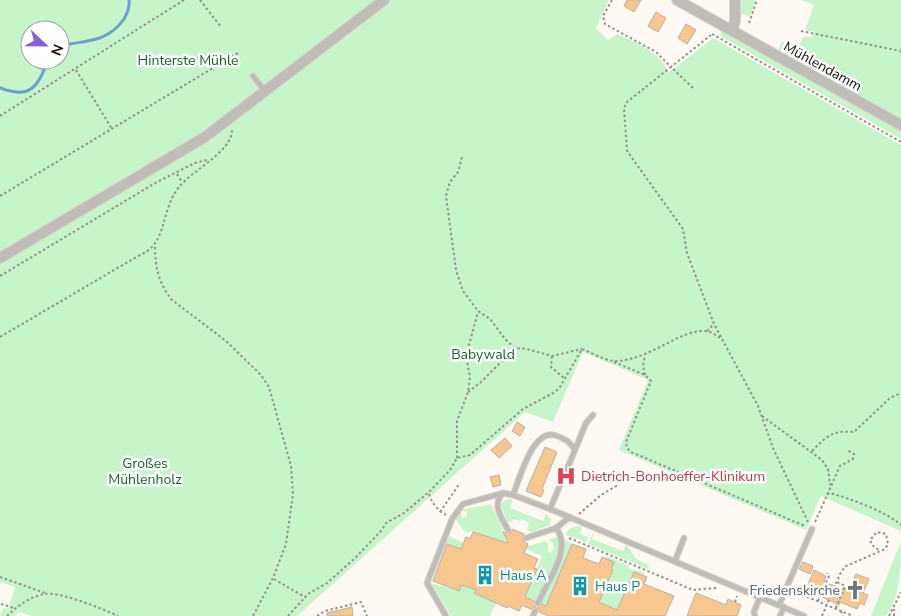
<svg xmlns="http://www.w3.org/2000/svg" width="901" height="616" font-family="'Nunito Sans',sans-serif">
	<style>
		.green { fill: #c5f5c9; fill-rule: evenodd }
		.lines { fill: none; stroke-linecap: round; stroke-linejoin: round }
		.stream { stroke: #69a1d0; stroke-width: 3 }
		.building { fill: #f8c68f; stroke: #b9b0a6 }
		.lane-casing { stroke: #d9d4ce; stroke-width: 7 }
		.street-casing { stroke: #d9d4ce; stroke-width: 12 }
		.path { stroke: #96918c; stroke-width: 2; stroke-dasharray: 2.5 2.5; stroke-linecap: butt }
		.lane { stroke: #c0bcb7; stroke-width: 5 }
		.street { stroke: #c0bcb7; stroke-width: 10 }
		.labels { text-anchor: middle; stroke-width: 5; stroke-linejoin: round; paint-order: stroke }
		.park-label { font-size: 14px; fill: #156528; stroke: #fff }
		.street-label { font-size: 14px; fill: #13100c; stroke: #fff }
		.health-label { font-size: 14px; fill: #be3a42; stroke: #fff; text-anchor: start }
		.culture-label { font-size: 14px; fill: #0d838f; stroke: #fff; text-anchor: start }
		.worship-label { font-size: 14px; fill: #5b616d; stroke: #fff; text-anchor: end }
	</style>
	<rect width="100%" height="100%" fill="#fff9f3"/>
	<!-- green -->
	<path class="green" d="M0,0H609L596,28L608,40L618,34C635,43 662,52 668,73L712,39H715L901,145V531L821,496L806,530L619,450L648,380L583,352L553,422L525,412L297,616H32L19,612L15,616H0L3,608L8,609L15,587L0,582ZM30,30H60V60H30Z
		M741,0H756L750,16L741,14Z
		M801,0H901V120L778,51L782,41L784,42L782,48L796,54L803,37H812L814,32L805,30L814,5Z
		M722,31L901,130V139L720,36Z
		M509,499L513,500L510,508L543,521L546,514L551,519L550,525L532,532L527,530L529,523L521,519L520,521L513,519L511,522L507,521L501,505L505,500Z
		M491,504L504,532L505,542L471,531L469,533L465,532L456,520L461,512L462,518L467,516L466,511H461L465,509Z
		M578,526L582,527L580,534L587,537L591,530L586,543L579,539L565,535L570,528Z
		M594,531L592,539L623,551L626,544L627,545L636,559L649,565L648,569L588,544Z
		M449,536L464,543L461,549L447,544L432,580L440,585L431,580Z
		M559,536L572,544L546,606L525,597L542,556L519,546L527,543L529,546L545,541L548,544V551L551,553L554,549L553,543L549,540Z
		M901,541C901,566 901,596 886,616H871Z
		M607,556L629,566V569L644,572V575L634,572L617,610L599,602L613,570L611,569L614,562L606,558Z
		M431,583L459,591L462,585L475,590V594L496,603L490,616H451Z"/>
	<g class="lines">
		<!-- stream -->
		<path class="stream" d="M60,46C86,40 107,43 124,19C128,12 130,7 129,0
			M0,88C31,100 38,86 48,60"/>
	</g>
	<!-- building -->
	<path class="building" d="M627,0H641L634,12L624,6Z
		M656,12L666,18L658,32L648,26Z
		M686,24L696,30L687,44L678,38Z
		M517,422L525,427L520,436L512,431Z
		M505,438L512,446L499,458L491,450Z
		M545,447L557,452L542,489L544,490L541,497L526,491Z
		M499,475L501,485L493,487L490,477Z
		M512,529L524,534L522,540L528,544L524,553L538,559L534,568L537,569L525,597L534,601L536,607L531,609L522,605L519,611L508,606L507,608L474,593L476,590L462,585L459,591L433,581L447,544L461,549L466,537L470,539L473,532L508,543L503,532L510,534Z
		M572,544L586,549L583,558L599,564L602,557L614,562L611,569L613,570L599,602L617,610L634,572L647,577L644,584L674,596L665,616H548L539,612L537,607L542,604L546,606Z
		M803,562L813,566L810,574L799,569Z
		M814,570L826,576L824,582L845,590L847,587L850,588L856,574L869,579L863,593L868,595L864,605L860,603L857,609L840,602L839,605L806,589Z
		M696,593L726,605L728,599L741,605L737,616H687Z
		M352,607L353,616H327V613Z"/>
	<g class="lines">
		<defs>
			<path id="lane" d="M253,76L265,91
				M575,450L586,423L593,415
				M502,494C492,506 502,518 508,530
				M513,495C520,478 533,426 557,436C566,439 570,442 575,450L550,509
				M526,538L556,528L570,517
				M675,561L684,538
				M538,603C547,582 573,549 556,528
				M779,605L812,529
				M446,616L427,583L452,519L463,504L503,493L513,495L550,509L804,616
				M533,616L535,611
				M755,616L754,612L760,597
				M780,616L784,607"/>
			<path id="street" d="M677,0L901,125
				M732,30L735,21V0
				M0,258L205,137L384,0"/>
		</defs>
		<!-- lane casing -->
		<use href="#lane" class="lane-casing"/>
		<!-- street casing -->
		<use href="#street" class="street-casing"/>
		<!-- path -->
		<path class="path" d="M200,0L221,27
			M612,0L603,16L605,24L656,52L671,67L711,35
			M749,23L757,0
			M801,31L901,51
			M712,34L901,142
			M76,70L112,129
			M693,88L671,67L627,102L624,108L627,151L683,229L687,253L714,324L758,406L773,448L808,522
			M0,116L184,0
			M462,157L458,172L450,182L446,196L456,270L463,291L478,311L490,319L505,339L515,348L527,349L552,356L582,349
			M177,174L182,182
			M0,196L238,53
			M155,247C155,267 159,284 172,300L226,341L261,375L269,387L291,466L293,494L286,544L273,578L253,616
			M0,276L157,182L195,163L207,160
			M707,331L714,324
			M0,337L138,256C169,244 159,212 179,187C192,170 232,152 232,130
			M552,356L551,367L565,379
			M614,362L645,375L651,381L626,442L627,448L631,452L805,526
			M645,375L643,366L645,355
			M468,392L481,382L515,348
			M762,416L822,460L828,469L830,485
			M812,451C827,436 832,430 854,432L890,398L901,393
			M457,458V421L468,392L470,377L466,356L478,312
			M827,494L830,493C851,499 885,511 901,525
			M440,512L460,483
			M579,514L601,495L618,485
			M446,515C439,512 429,500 429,492L450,470L457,458L470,455L523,409L555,392L560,387L582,349C592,353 604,360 614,361C649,361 680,329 705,331C711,331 717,336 722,339
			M815,522L840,466L853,459L854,454L847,450
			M569,538L693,590L716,588
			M0,577L45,593
			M274,579L305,597
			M793,591L853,616
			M839,592L844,594
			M818,601L829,576L827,573
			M735,602L737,596
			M1,604L14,608
			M836,608L845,586L837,582
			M841,611L843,616
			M7,616C17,606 30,597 44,594C59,591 103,609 118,616
			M288,616L308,594L327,583L355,558L382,530L386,523L404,513L429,492
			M317,616L325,611L361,602L367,616
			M822,616L841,572L846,566L885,549L888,544L886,534L877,532L870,540L872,545L880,551
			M889,616L901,592
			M894,616V609"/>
		<!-- lane -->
		<use href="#lane" class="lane"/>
		<!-- street -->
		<use href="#street" class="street"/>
	</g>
	<!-- icons -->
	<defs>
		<symbol id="hospital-bare" viewBox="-9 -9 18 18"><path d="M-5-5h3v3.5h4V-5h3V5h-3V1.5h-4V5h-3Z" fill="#e0444e" stroke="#fff" stroke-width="2.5" paint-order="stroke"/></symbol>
		<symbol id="building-bare" viewBox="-9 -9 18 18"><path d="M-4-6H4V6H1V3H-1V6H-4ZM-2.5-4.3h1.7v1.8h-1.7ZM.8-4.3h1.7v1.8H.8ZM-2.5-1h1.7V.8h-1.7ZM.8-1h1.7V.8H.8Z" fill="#0f9aa8" stroke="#fff" stroke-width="2.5" paint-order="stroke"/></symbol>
		<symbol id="church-bare" viewBox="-9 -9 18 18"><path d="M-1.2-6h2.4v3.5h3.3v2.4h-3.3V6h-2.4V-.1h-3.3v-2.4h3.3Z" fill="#6b7280" stroke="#fff" stroke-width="2.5" paint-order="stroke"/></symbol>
	</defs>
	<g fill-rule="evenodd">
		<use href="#hospital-bare" x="552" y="462" width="28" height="28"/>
		<use href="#building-bare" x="471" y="561" width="28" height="28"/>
		<use href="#building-bare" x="566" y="572" width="28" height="28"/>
		<use href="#church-bare" x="841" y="576" width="28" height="28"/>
	</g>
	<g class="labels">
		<!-- park labels -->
		<g class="park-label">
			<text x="188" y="65">Hinterste Mühle</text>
			<text x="483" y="359">Babywald</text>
			<text x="145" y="468">Großes<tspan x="145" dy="16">Mühlenholz</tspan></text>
		</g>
		<!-- street labels -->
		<g class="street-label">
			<text transform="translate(823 66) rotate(29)" y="5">Mühlendamm</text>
		</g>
		<!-- health labels -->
		<g class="health-label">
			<text x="581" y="481">Dietrich-Bonhoeffer-Klinikum</text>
		</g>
		<!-- culture labels -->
		<g class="culture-label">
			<text x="500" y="580">Haus A</text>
			<text x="595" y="591">Haus P</text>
		</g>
		<!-- worship labels -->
		<g class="worship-label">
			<text x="840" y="595">Friedenskirche</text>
		</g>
	</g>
	<!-- north arrow -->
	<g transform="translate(45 45) rotate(112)"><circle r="24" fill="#ffffff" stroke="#a19f9e"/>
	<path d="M0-4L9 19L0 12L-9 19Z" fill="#8560db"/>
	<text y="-8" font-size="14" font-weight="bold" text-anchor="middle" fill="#13100c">N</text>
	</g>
</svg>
